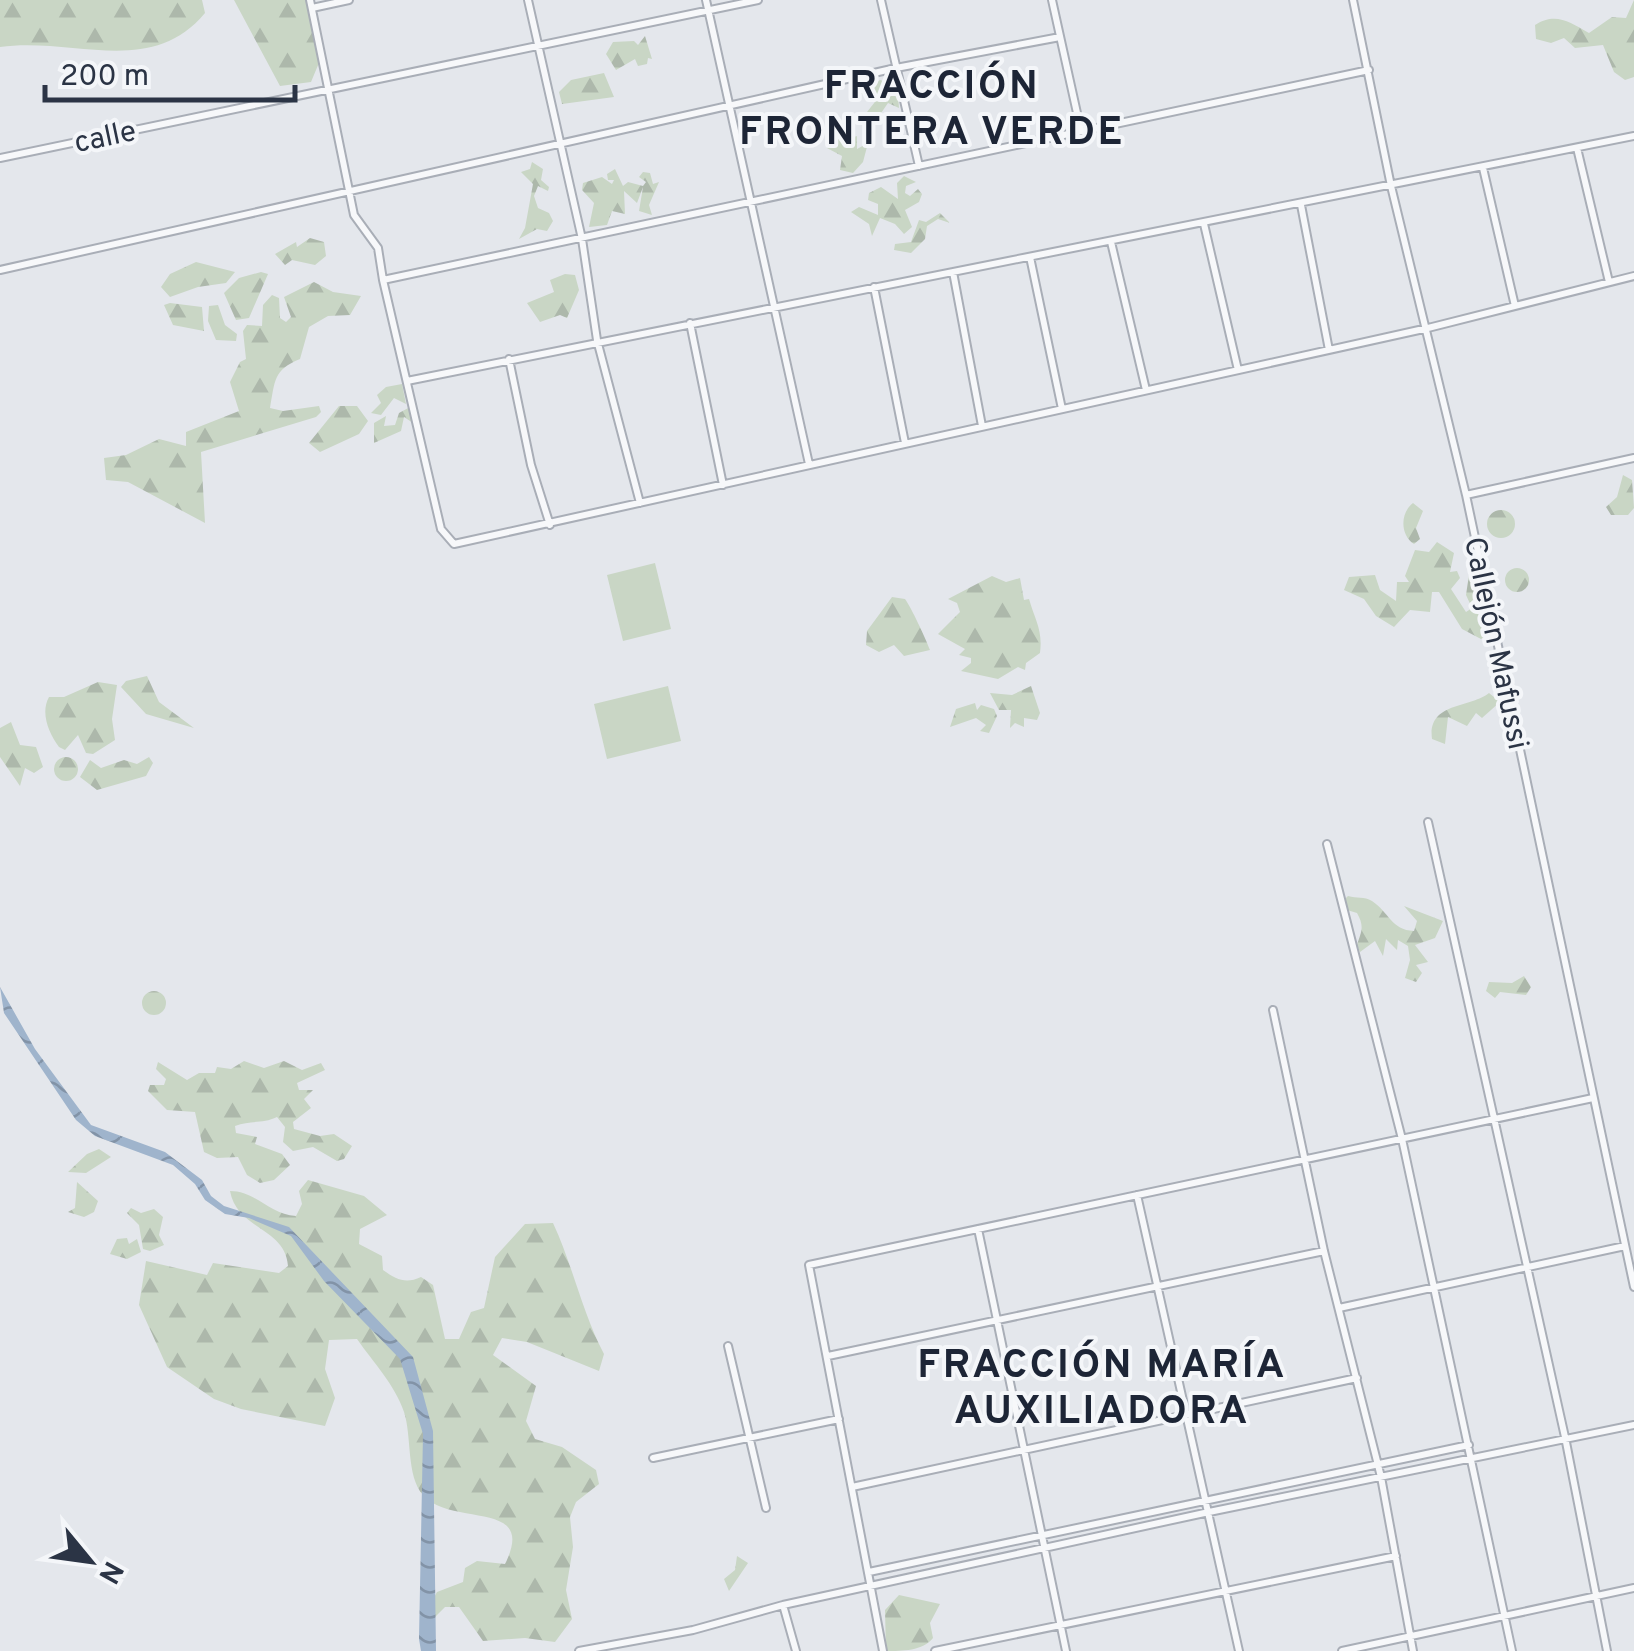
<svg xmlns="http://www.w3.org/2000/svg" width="1634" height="1651" font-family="Overpass,sans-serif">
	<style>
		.grass { fill: #c9d6c5 }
		.forest { fill: url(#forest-firs) }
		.water { fill: url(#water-waves) }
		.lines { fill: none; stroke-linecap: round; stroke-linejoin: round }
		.street-casing { stroke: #a9aeb7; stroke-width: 10 }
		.street { stroke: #f7f8fa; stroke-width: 6 }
		.labels { text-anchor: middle; stroke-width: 8; stroke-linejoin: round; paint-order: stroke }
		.street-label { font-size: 30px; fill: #2b3445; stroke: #f4f6f9 }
		.district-label { font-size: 40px; font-weight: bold; letter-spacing: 2.5px; fill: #1d2536; stroke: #f4f6f9 }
	</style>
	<defs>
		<pattern id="forest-firs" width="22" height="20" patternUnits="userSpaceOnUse" patternTransform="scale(2.5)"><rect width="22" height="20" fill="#c9d6c5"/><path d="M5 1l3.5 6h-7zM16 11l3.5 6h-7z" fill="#adb8ab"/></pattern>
		<pattern id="water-waves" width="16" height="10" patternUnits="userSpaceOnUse" patternTransform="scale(2.5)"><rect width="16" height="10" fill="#9fb4cc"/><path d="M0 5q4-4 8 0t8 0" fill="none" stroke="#8293a7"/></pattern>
	</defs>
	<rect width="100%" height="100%" fill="#e4e7ec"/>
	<!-- grass -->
	<path class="grass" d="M655,563L671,629L623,641L607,575Z
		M668,686L681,741L607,759L594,704Z"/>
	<!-- forest -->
	<path class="forest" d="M0,0H202L205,13C151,78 75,37 0,47Z
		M234,0H312L321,58L311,82L280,86Z
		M1634,0V77L1625,80L1614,72L1603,45L1575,48L1564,38L1551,43L1536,39L1535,25C1556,12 1569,22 1589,33L1612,17L1626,18Z
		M645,36L652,59L648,58L647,64L638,66L635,59L616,70L606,54L613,42L634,41L638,45Z
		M604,73L614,97L562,104L559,92L571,80Z
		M880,80L897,85L899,108L888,103L877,119L870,118L867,112L878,98L858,93Z
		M840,132L848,139L857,136V149L868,143L863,162L853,173L840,170L842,156L827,148Z
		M532,162L543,169L541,180L549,187L548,191L538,186L534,196L538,208L549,213L553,221L547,231L537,229L519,239L525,228L533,184L521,172L530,169Z
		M615,169L623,186L628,182L643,186L646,182L639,177L643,172L650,173L653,184L659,182L649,205L652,215L639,211L643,187L637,203L624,191L625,214L612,211L607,225L589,227L594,203L582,190L583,183L602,177L612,184L614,180H608L607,174Z
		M904,176L916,182L906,186L905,193L910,196L918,189L922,194L919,202L905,210L912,227L904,234L895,224L880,218L872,236L869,224L851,212L859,207L878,215V204L868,200L869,193L881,187L898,199L897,183Z
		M940,213L950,223L938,219L927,226L925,239L911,253L894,250L895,244L911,242L919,220L926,222Z
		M310,238L324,242L326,256L315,265L292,260L285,265L275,254L296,242L297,247Z
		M196,262L235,272L226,283L198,287L170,297L161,287L170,274Z
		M261,272L268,274L249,318L236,320L224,293L239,278Z
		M565,274L575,275L579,290L567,318L560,315L540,322L527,303L554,292L550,280Z
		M314,282L333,292L361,296L350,315L328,316L309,327L300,359C273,370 275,381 270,408L283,411L319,406L321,412L316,417L201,452L205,523L128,482L106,480L104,458L126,455L159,439L186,446V432L239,411L230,382L240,362L246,359L243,331L247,325L262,326L263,305L272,295L279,298L280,318L286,322L291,317L284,297Z
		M170,303L202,307L204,331L173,325L164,305Z
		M218,305L225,325L237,334L236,341L216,340L208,321L209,306Z
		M402,384L406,404L394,398L381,415L371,413L381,403L377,395L386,387Z
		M339,406H357L368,421L359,434L320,452L309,443Z
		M410,407L413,423L404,417L401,431L374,443V423L386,416L384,426L395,425L399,413Z
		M1623,475L1632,480L1634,508L1628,515H1611L1606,507L1617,497Z
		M1413,503L1423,511L1416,528L1420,539L1414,544C1400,535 1400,513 1413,503Z
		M1487 524a14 14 0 1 1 28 0a14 14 0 1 1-28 0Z
		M1437,542L1454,553L1450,572L1457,571L1460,578L1451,589L1466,612L1472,608L1466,595L1470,568L1481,559L1485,565L1478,584L1484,588L1478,601L1490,619L1489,634L1481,639L1462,629L1439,592H1432L1430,612L1410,610L1394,627L1376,616L1364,599L1344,590L1349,577L1375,575L1380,590L1396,601L1397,582H1409L1405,576L1415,550L1429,552Z
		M1505 580a12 12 0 1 1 24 0a12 12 0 1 1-24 0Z
		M992,576L1006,582L1020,578L1024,600L1029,599C1035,620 1043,630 1040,653L1026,663L1025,670L1018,667L998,679L961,671L971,663V658L959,655L965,649L938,634L960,612L957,603L948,599Z
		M892,597L905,599C912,609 925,637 930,650L904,656L894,645L879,652L866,645L867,631Z
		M147,676L159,702L194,728L146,714L121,687L126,681Z
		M98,682L117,685L112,719L115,740L93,754L86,753L78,735L65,750L59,747C49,734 40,713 49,697H64Z
		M1031,686L1040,713L1037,720L1024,718V727L1015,723L1010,728L1011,710H999L990,693L1012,695Z
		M1489,693L1500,702L1482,718L1476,713L1467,726L1448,717L1445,744L1432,739C1427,702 1471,708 1489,693Z
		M975,703L977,710L981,705L994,709L997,716L989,733L980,731L986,725L976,718L950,727L956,709Z
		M11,722L20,745L36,747L43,767L34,773L25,768L20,786L0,757V728Z
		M149,757L153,763L146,776L97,790L80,777L90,760L101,768L124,760L137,764Z
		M54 769a12 12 0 1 1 24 0a12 12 0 1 1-24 0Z
		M1348,896C1357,899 1364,896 1372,901C1389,912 1391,930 1414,931L1417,921L1404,906L1443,921L1435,938L1415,945L1428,962L1416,965L1422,973L1416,982L1405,978L1410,960L1408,946L1398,940L1397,950L1386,939L1383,956L1375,941L1360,952L1357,945C1361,932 1365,927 1357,913L1347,910L1343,901Z
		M1524,976L1531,987L1526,995L1500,992L1495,998L1486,991L1489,982L1512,983Z
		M142 1003a12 12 0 1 1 24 0a12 12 0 1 1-24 0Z
		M244,1061L264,1068L284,1061L302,1070L321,1063L325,1070L297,1083L299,1090H313L304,1099L311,1108L293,1122L294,1129L320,1136L334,1134L352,1146L344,1159L337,1161L313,1147L293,1151L283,1142L285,1127L277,1117C263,1124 250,1120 235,1126L236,1133L257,1137L255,1144L282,1154L290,1165L274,1180L260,1183L247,1175L238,1157L217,1158L204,1152L195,1112L167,1110L148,1091L150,1085H164L166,1079L156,1069L158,1062L187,1080L199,1073H215L217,1067L231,1069Z
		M99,1149L111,1157L86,1173L68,1172L87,1154Z
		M308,1180L364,1196L387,1215L360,1229L359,1244L382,1256L383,1270C397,1280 406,1284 421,1277L433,1285L445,1339H459L471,1312L484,1308L495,1257L525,1224L553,1223C573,1266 582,1312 604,1354L599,1371L527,1342L502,1338L493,1355L536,1386L526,1421L535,1439L562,1447L596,1470L599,1484L576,1502L570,1517L573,1547L566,1590L572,1619L555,1642L525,1638L483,1641L459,1607H445L434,1618L431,1603L437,1592L463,1582L465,1568L477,1561L505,1564C538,1498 451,1528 423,1495C406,1476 412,1436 404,1412C395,1385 373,1362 357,1339L329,1340L325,1369L335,1398L325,1426L241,1409L214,1399L167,1367L139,1305L146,1261L207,1275L213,1263L279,1273L288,1266C285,1227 237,1230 230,1191C256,1191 270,1215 296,1216L302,1204L299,1191Z
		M77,1182L98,1201L94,1212L84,1217L68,1212L75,1208Z
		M131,1208L141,1213L154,1209L163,1217L159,1235L164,1245L150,1251L143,1249L139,1225L127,1213Z
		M127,1238L129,1244L137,1239L141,1252L127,1259L110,1254L117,1239Z
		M737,1556L748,1563L729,1591L724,1579L735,1570Z
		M899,1595L940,1604L930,1623L933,1638C923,1651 902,1651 886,1651L885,1610Z"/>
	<!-- water -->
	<path class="water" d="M0,987L35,1049L91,1125L165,1152L202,1180L211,1196L224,1206L289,1227L413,1357L433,1431L436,1651H421L419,1639L423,1434L400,1359L324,1281L291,1236L249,1218L225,1214L205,1200L195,1184L173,1165L95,1136L76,1120L4,1013Z"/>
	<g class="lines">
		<defs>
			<path id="street" d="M310,0L354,215L378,248L383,280L1369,70
				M528,0L582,239L597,340L640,503
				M706,0L809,464
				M881,0L919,166
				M1052,0L1081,131
				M1353,0L1391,186L1466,495L1634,1287
				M312,8L349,0
				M1577,148L1609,282
				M0,158L758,0
				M1483,168L1515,306
				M1301,205L1329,350
				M1204,224L1238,370
				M1111,242L1146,390
				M1030,257L1062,409
				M0,270L896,68L1060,37
				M953,272L982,426
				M383,280L441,529L454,544L1428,328L1634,276
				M874,287L905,443
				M690,323L723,485
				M509,359L531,465L550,525
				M407,381L1634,136
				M1466,495L1634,458
				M1428,822L1565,1437L1607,1651
				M1327,844L1402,1139L1512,1651
				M1273,1010L1324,1251L1381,1477L1413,1651
				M1137,1195L1239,1651
				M978,1229L1066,1651
				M1339,1308L1625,1246
				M728,1346L766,1508
				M828,1356L1324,1251
				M653,1458L839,1419
				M852,1487L1357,1378
				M869,1572L1469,1445
				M783,1605L796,1651
				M579,1651L693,1630L783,1605L1209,1512L1634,1425
				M883,1651L809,1265L1593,1098
				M935,1651L1396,1556
				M1342,1651L1634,1588"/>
		</defs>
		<!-- street casing -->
		<use href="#street" class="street-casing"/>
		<!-- street -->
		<use href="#street" class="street"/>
	</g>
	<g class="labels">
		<!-- street labels -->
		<g class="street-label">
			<text transform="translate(105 136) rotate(-12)" y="10">calle</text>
			<text transform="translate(1497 643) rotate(78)" y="10">Callejón Mafussi</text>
		</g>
		<!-- district labels -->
		<g class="district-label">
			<text x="932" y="98">FRACCIÓN<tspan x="932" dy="46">FRONTERA VERDE</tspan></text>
			<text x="1102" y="1377">FRACCIÓN MARÍA<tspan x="1102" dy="46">AUXILIADORA</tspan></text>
		</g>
	</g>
	<!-- north arrow -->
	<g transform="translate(90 1561) rotate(119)" stroke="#f4f6f9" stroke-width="8" paint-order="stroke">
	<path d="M0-8L18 38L0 25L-18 38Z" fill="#2b3445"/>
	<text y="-15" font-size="28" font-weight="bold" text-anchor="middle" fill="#2b3445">N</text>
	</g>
	<!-- scale -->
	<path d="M45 85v15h250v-15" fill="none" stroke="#2b3445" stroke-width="5"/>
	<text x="60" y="85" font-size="30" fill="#2b3445" stroke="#f4f6f9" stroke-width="8" paint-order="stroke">200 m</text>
</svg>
